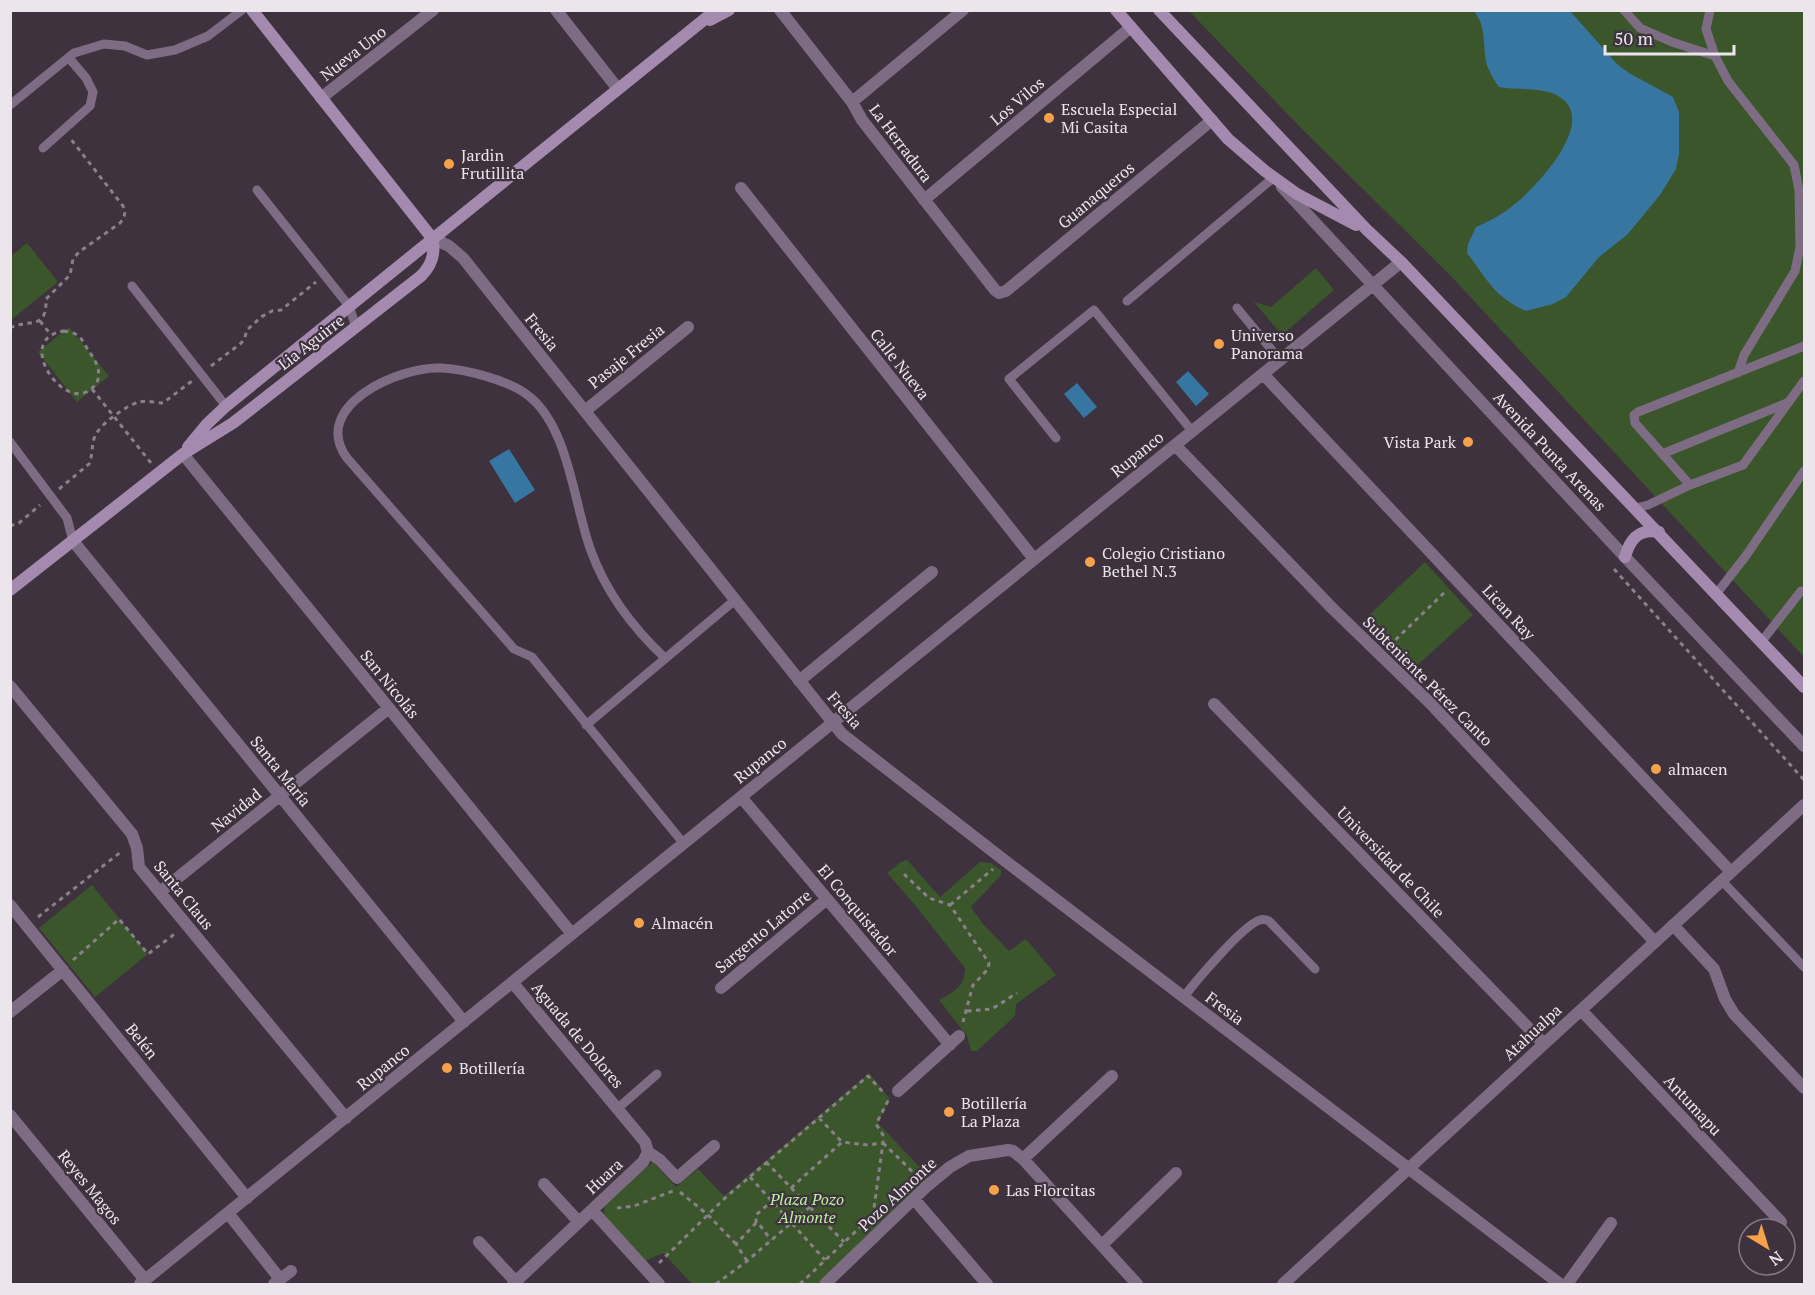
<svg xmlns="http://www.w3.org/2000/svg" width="1815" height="1295" font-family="'PT Serif',serif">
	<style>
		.green { fill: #3b562b }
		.water { fill: #3876a2 }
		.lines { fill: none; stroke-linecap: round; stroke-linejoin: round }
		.path { stroke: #898089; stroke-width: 3; stroke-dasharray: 4.5 4.5; stroke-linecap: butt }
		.service { stroke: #7e6c84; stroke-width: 9 }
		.minor { stroke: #7e6c84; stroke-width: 12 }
		.tertiary { stroke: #7e6c84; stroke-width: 12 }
		.secondary { stroke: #a58ab0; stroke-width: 12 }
		.poi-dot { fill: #f7a14a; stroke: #3d323d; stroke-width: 2 }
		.labels { text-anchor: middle; stroke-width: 4.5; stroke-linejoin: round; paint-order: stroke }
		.street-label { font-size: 16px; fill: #ece5ec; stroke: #3d323d }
		.poi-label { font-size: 16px; fill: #ece5ec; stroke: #3d323d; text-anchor: start }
		.park-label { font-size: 16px; font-style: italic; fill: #baf09c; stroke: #3d323d }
	</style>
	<rect width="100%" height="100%" fill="#3d323d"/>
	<!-- green -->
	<path class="green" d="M1189,11H1804V657L1449,274L1300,127Z
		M27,243L58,282L11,320V256Z
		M1316,268L1334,290L1282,335L1254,302L1271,307Z
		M69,327L109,376L77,402L38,352Z
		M1425,562L1473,615L1413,669L1364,620Z
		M907,860L940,897L980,862L991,863L1001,870V875L971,907L983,924L1009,951L1026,939L1056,975L1016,1004L1015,1016L977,1051H971L967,1036L939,1000C954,992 965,986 965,968L910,899L887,873L901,862Z
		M92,885L148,954L95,997L39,928Z
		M869,1073L890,1099L878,1123L930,1178L817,1284H692L663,1253L645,1261L604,1216L605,1203L653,1162L676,1187L698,1169L724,1196Z"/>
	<!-- water -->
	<path class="water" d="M1474,11H1570L1618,65L1629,73L1673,97L1679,112V154L1676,169L1660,195L1627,235L1599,257L1566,297L1553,304L1526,311C1493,296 1488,280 1467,253L1468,244L1476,227C1490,221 1503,214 1515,204C1536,187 1592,128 1565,101C1549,85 1519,91 1499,87C1495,82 1486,66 1486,61C1483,43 1486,26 1474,11Z
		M1188,371L1209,394L1196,406L1176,382Z
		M1077,383L1097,407L1084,418L1064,394Z
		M509,449L535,490L515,503L489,461Z"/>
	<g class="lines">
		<!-- path -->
		<path class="path" d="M40,321L51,335
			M10,328C30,318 47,331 46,299L70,275L73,259L79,252L120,223C125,217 126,213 123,206L70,138
			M64,331C68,332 73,332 77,335C82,338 85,345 88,350C99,364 106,382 86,392C59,405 15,338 64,331Z
			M211,366L240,344L244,340L247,330L261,317L272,311L281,310L316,282
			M92,389L151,463
			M59,489L89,464C93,456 91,445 95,436C100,424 127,405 139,402C147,400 156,403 163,403L192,381
			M10,526L19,523L40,505
			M1614,569L1804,780
			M1389,646L1447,590
			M904,874L929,898L950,905L989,963L988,969L973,985L963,1022
			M950,905L993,869
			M38,917L122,851
			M73,960L119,919L148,954L176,933
			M967,1011L992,1009L1017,993
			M819,1118L842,1142
			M883,1143L918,1177
			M766,1162L844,1242
			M750,1177L825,1260
			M791,1188L842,1142L868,1145L883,1143
			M680,1192L708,1215L736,1244
			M617,1208L634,1206L673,1191
			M756,1223V1215L772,1201
			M747,1261L736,1244L756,1223L759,1224L771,1240
			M659,1263L725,1198L868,1076L884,1093
			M716,1284L747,1261L810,1207
			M800,1284L873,1215L883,1143V1135L876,1124L889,1099"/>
		<!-- service -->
		<path class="service" d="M1624,10L1640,28L1672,42L1715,56
			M1710,10L1706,29L1715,56L1728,81L1794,165L1799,190L1800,247L1795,271L1744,355L1738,373
			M10,105L74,53L104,44L125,46L147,55L175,50L208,36L242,10
			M43,148L90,106L93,92L86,78L69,58
			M257,190L349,306L356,327
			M132,286L226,406
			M1127,301L1273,178
			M1237,308L1280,360
			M1056,438L1009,379L1094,310L1192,431
			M10,442L67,518L73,541
			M1662,454L1787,403
			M1690,485L1635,423L1634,415L1638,412L1804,346
			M1636,508L1648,505L1690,485L1743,465L1804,381
			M1717,593L1745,557L1804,471
			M1762,641L1801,591
			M665,658C633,628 606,592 591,551C574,505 569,429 530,397C512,381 465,369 441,368C400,366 309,406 347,458L514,649L532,657L684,844
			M586,725L735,600
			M1722,881L1804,967
			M1184,997C1195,982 1244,924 1260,920C1263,919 1267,920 1269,921L1315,969
			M617,1109L657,1074"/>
		<!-- minor -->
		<path class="minor" d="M556,10L618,89
			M780,10L852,102L862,120L995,290L999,293L1006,291L1212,120
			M321,98L433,10
			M852,102L963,10
			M1282,187L1625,557L1804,746
			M741,188L1034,559
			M924,200L1131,27
			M1263,374L1731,872
			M585,411L688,327
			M1175,445L1333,609L1430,703L1655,942
			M183,454L572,934
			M73,541L464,1022
			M799,681L932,572
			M10,686L132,834L137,848L139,867L346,1118
			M1214,704L1544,1044
			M741,797L950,1045
			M160,892L389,708
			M10,905L247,1198
			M1673,925L1714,969L1725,999L1734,1014L1804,1088
			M513,983L645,1142L648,1152
			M721,988L827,899
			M1581,1010L1781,1222
			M10,1012L63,970
			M898,1091L959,1036
			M10,1115L145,1280
			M648,1152L660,1160L677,1178L714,1146
			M1023,1159L1112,1076
			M544,1184L579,1222
			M914,1199L987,1284
			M592,1210L659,1284
			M228,1213L280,1279
			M479,1242L516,1282
			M1102,1245L1176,1173
			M140,1284L1401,262
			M274,1284L291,1271
			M513,1284L643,1162L648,1152
			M825,1284L927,1186L950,1167L969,1156L1008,1150L1013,1151L1023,1159L1137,1284
			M1283,1284L1804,805
			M1567,1284L1611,1223"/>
		<!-- tertiary -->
		<path class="tertiary" d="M432,238L449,246L463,258L842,734L1004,860L1560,1284"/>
		<!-- secondary -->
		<path class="secondary" d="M1116,10L1228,139L1265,171L1297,194L1356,225
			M1159,10L1367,230L1401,262L1804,687
			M710,20L729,10
			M188,447L207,424L226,406L716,10
			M1625,557C1630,539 1639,528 1659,532
			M10,590L183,454L233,423L421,276C432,265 436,253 432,238L252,10"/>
	</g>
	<!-- markers -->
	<g class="poi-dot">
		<circle cx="1049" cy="118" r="6"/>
		<circle cx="449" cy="164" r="6"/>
		<circle cx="1219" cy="344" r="6"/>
		<circle cx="1468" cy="442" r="6"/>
		<circle cx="1090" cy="562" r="6"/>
		<circle cx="1656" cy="769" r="6"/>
		<circle cx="639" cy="923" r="6"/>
		<circle cx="447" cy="1068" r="6"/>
		<circle cx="949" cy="1112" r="6"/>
		<circle cx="994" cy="1190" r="6"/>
	</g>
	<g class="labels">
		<!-- street labels -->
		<g class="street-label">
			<text transform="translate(353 53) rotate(-38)" y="6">Nueva Uno</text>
			<text transform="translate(1017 101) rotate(-40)" y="6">Los Vilos</text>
			<text transform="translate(901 143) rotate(53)" y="6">La Herradura</text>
			<text transform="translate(1096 195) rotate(-40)" y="6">Guanaqueros</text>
			<text transform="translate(542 332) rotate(51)" y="6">Fresia</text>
			<text transform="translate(311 342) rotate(-38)" y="6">Lia Aguirre</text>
			<text transform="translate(626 356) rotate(-39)" y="6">Pasaje Fresia</text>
			<text transform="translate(900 364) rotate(52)" y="6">Calle Nueva</text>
			<text transform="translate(1550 451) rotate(47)" y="6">Avenida Punta Arenas</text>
			<text transform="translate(1137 454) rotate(-39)" y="6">Rupanco</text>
			<text transform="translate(1509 612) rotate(47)" y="6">Lican Ray</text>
			<text transform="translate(1428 681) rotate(45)" y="6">Subteniente Pérez Canto</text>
			<text transform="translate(390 684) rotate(51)" y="6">San Nicolás</text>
			<text transform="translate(845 710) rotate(49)" y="6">Fresia</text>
			<text transform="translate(760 760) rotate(-39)" y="6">Rupanco</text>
			<text transform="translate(281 771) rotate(51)" y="6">Santa María</text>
			<text transform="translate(236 810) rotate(-39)" y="6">Navidad</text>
			<text transform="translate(1391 862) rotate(46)" y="6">Universidad de Chile</text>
			<text transform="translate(184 895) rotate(51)" y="6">Santa Claus</text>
			<text transform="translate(858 910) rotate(50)" y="6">El Conquistador</text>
			<text transform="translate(763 931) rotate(-40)" y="6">Sargento Latorre</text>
			<text transform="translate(1225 1008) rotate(37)" y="6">Fresia</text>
			<text transform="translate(1532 1032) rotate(-43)" y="6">Atahualpa</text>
			<text transform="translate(578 1035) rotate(50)" y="6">Aguada de Dolores</text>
			<text transform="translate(142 1041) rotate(51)" y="6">Belén</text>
			<text transform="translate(383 1067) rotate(-39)" y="6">Rupanco</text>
			<text transform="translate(1693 1105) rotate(47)" y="6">Antumapu</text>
			<text transform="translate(604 1176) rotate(-43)" y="6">Huara</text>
			<text transform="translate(90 1187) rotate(51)" y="6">Reyes Magos</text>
			<text transform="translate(897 1194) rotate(-43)" y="6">Pozo Almonte</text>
		</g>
		<!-- poi labels -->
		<g class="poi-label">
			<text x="1061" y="115">Escuela Especial<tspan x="1061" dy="18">Mi Casita</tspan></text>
			<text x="461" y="161">Jardin<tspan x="461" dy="18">Frutillita</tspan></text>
			<text x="1231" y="341">Universo<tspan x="1231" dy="18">Panorama</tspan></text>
			<text x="1456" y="448" text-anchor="end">Vista Park</text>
			<text x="1102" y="559">Colegio Cristiano<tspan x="1102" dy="18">Bethel N.3</tspan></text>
			<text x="1668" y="775">almacen</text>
			<text x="651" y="929">Almacén</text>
			<text x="459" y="1074">Botillería</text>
			<text x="961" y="1109">Botillería<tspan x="961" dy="18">La Plaza</tspan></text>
			<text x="1006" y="1196">Las Florcitas</text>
		</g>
		<!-- park labels -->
		<g class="park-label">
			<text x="807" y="1205">Plaza Pozo<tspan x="807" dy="18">Almonte</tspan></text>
		</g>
	</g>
	<!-- border -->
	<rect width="1815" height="1295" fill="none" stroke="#ece5ec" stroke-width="24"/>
	<!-- north arrow -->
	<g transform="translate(1767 1247) rotate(142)"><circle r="28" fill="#3d323d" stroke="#837a83" stroke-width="1.5"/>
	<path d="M0-4.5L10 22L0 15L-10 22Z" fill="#f7a14a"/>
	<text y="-9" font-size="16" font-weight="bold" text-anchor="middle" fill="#ece5ec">N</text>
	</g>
	<!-- scale -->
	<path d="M1605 45v9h129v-9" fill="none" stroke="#ece5ec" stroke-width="3"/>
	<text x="1614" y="45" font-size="18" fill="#ece5ec" stroke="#3d323d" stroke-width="4.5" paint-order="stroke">50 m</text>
</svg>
